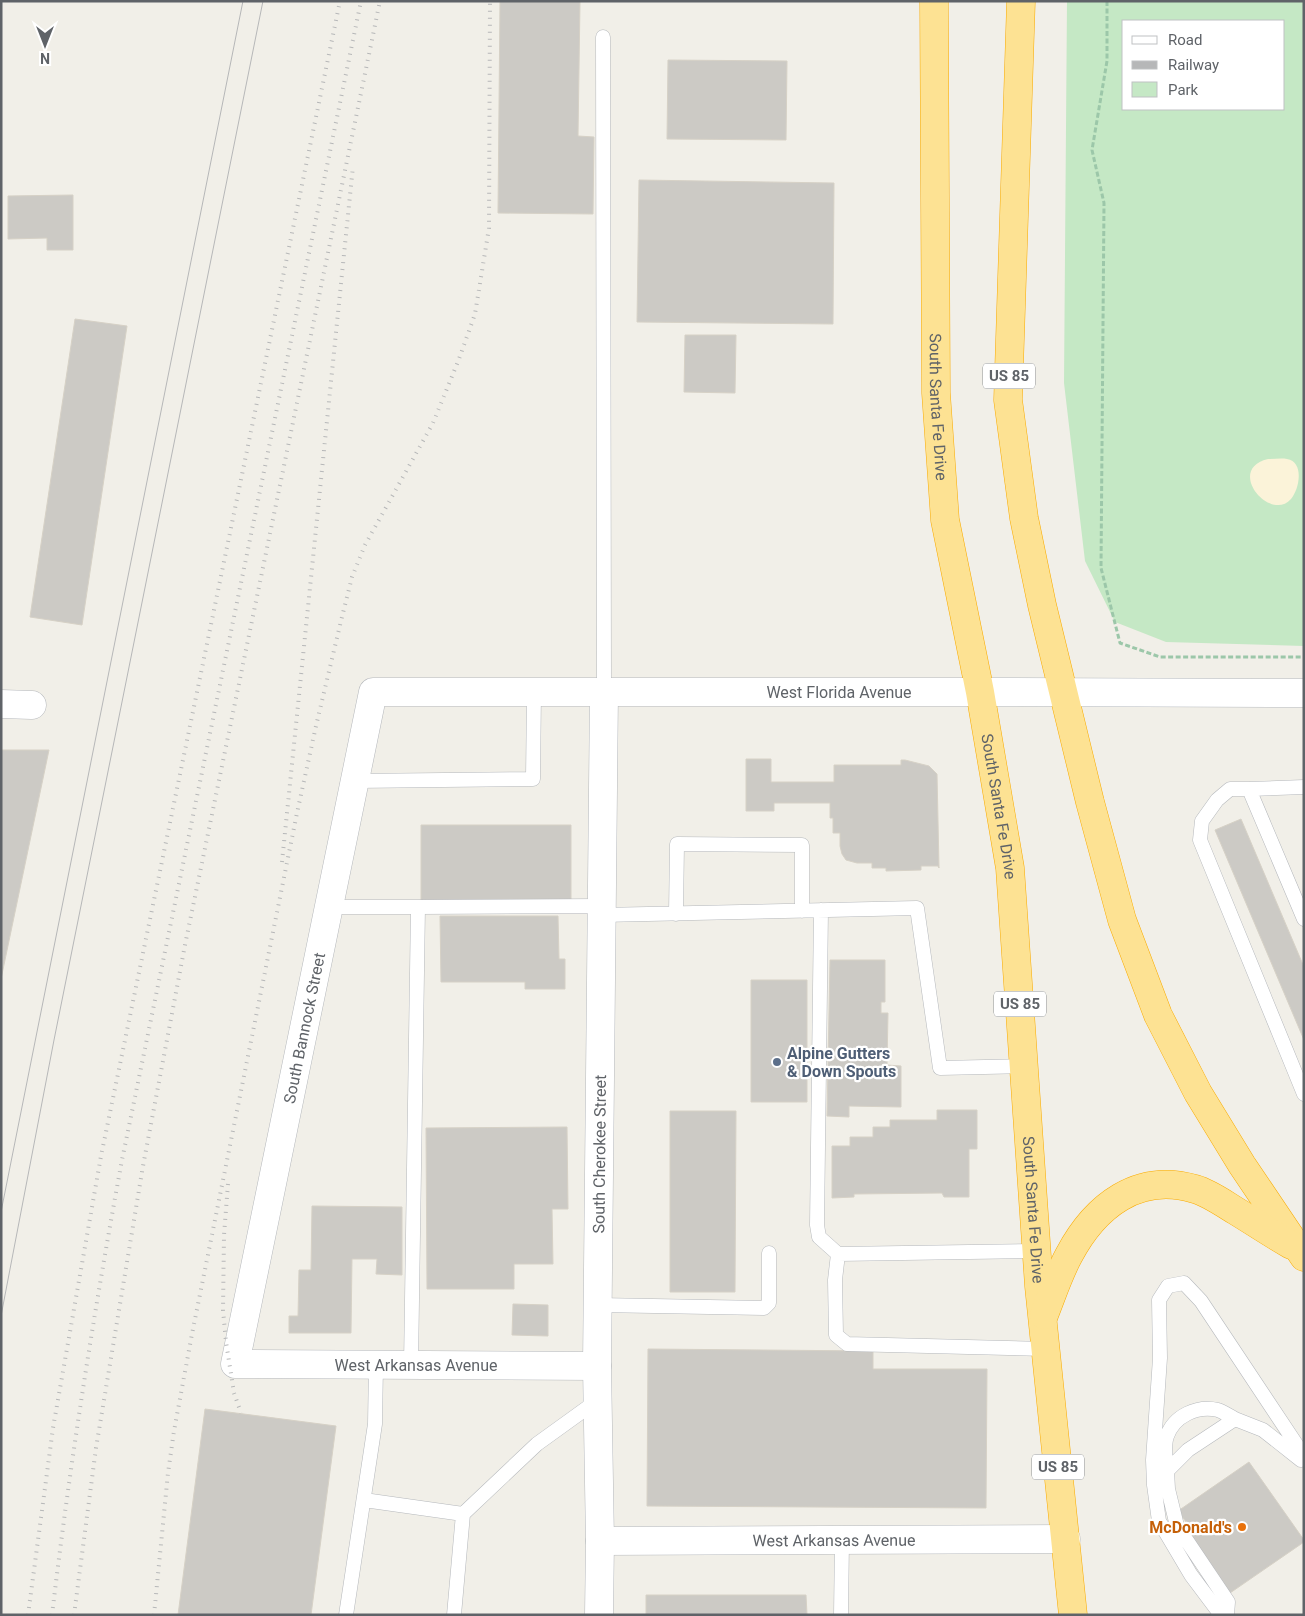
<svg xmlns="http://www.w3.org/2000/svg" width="1305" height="1616" font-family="Roboto,sans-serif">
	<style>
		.green { fill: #c5e8c5; fill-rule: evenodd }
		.sand { fill: #fbf3d9 }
		.building { fill: #cccac5; stroke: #d6d1c6 }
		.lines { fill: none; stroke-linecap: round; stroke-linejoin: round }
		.lane-casing { stroke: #b5b8bc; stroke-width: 15 }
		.street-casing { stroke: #b5b8bc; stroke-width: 29 }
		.secondary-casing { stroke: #b6babf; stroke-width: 29 }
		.highway-casing { stroke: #f9ab00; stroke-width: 29 }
		.path { stroke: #9cc7a9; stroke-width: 3; stroke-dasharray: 5 2.5; stroke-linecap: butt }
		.lane { stroke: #fff; stroke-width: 14 }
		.street { stroke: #fff; stroke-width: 28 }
		.secondary { stroke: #fff; stroke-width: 28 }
		.highway { stroke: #fde293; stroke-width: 28 }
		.tram { stroke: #b6b7b8; stroke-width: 1 }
		.rail { stroke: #b6b7b8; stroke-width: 4; stroke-dasharray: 1 6; stroke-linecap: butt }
		.service-dot { fill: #5c6f8a; stroke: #fff; stroke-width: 2 }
		.food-dot { fill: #e8710a; stroke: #fff; stroke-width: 2 }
		.labels { text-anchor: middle; stroke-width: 4.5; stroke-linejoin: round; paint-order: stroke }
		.shield { fill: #fff; stroke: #8f9295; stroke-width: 1 }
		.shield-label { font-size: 15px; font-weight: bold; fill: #5f6368 }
		.street-label { font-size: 16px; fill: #5f6368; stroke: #fff }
		.service-label { font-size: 16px; font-weight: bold; fill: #4e5e75; stroke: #fff; text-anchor: start }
		.food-label { font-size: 16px; font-weight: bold; fill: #c56008; stroke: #fff; text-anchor: end }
	</style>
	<rect width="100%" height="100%" fill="#f1efe8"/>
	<!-- green -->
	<path class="green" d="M1067,1H1304V646L1166,642L1115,622L1085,561L1064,383ZM1124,21H1284V109H1124Z"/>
	<!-- sand -->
	<path class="sand" d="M1268,459C1274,459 1282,458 1287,459C1305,462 1299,490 1291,499C1270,523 1225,469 1268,459Z"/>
	<!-- building -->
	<path class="building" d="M500,1H580L578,136L594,137L593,214L498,213Z
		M668,60L787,61L786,140L667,139Z
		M639,180L834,183L833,324L637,322Z
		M73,195V250H47V238L8,239V196Z
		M75,319L127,326L82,625L30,617Z
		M685,335H736L735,393L684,392Z
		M1,750H49L1,979Z
		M746,759H771V782H834V765H901V760H905L929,766L937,774L939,868L938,866H921V870L886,871V868H872V863H857L846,860L842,854L840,846V833H833V818H830V803H774V811H746Z
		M1241,819L1304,967V1040L1215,830Z
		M421,825H571V900H421Z
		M440,916H558L559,959H565V989H525V982H441Z
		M830,960H885V1002H881V1013H888L887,1065L901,1066V1107L849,1106V1117L827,1116Z
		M751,980H807V1102H751Z
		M937,1110H977V1149H969V1197H944L942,1193L854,1194V1197L832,1198V1146H850V1137H873V1127H890V1120H937Z
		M670,1111H736L735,1292H670Z
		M567,1127L568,1209H552L553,1264H514V1289H427L426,1128Z
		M312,1206L402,1207V1275L376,1274L377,1259H352L351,1333H289V1316H298L299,1270H311Z
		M513,1304L548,1305V1336L512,1335Z
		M648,1349L873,1351V1369H987L986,1508L647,1506Z
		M205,1409L336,1426L311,1615H178Z
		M1249,1462L1304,1540V1542L1230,1593L1186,1529L1189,1526L1178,1511Z
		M646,1595H806L807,1615H646Z"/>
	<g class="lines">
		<defs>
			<path id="lane" d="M603,37L604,692
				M354,781L533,779L534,692
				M1304,787L1249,789L1304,919
				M1249,789H1230L1217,800L1202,821L1200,840L1304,1094
				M329,907H418L411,1365
				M418,907L601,906
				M821,910L817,1225L819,1237L838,1254
				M676,914L677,844L802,845V911
				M601,915L917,908L940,1068L1024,1066
				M1037,1251L838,1254L835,1280L836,1335L847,1344L1046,1349
				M598,1305L764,1308L769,1303V1253
				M1167,1471C1166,1460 1163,1447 1167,1436C1174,1416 1197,1405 1218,1410C1223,1412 1230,1416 1235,1419
				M364,1500L463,1514
				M346,1615L375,1424L376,1365
				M454,1615L463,1514L537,1444L598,1400
				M841,1615L842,1540
				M1221,1615L1191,1575L1159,1521L1154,1485L1153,1460L1160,1358L1159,1300L1168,1286L1184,1283L1201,1301L1304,1456
				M1227,1615L1228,1602L1177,1526L1168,1489L1167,1471L1188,1450L1235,1419L1263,1430L1301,1460"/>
			<g id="street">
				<path d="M1,704L32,705"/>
				<path id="s1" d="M597,1366L235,1364L373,692H980"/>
				<path id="s2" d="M600,1541L1066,1539"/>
				<path id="s3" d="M599,1615L600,1541L597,1366L604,692"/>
			</g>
			<path id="secondary" d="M980,692L1304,693"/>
			<g id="highway">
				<path id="s4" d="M934,1L936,393L945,520L980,692L1010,868L1039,1286L1073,1615"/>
				<path d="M1021,1L1008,400L1024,518L1042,605L1090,802L1122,920L1158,1015L1198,1093L1242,1165L1304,1257"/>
				<path d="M1044,1315C1052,1295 1059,1273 1069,1255C1095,1206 1138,1172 1195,1189C1209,1193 1223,1203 1236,1211C1254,1222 1272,1234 1291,1245"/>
			</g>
		</defs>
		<!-- lane casing -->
		<use href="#lane" class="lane-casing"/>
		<!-- street casing -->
		<use href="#street" class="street-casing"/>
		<!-- secondary casing -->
		<use href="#secondary" class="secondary-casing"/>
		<!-- highway casing -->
		<use href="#highway" class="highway-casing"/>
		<!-- path -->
		<path class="path" d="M1107,1V61L1092,150L1104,203L1101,568L1120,643L1160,657H1304"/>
		<!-- lane -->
		<use href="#lane" class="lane"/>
		<!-- street -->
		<use href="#street" class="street"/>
		<!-- secondary -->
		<use href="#secondary" class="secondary"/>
		<!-- highway -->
		<use href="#highway" class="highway"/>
		<!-- tram -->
		<path class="tram" d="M1,1212L243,1
			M1,1316L54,1040L263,1"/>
		<!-- rail -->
		<path class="rail" d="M282,862L353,166
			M228,1184L224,1235L223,1310L226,1342L234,1393L241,1413
			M28,1615L53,1428L101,1156L340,1
			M52,1615C70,1463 94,1311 122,1160L361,1
			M74,1615L96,1448L143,1166L185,945L380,1
			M154,1615L168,1473L174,1431L192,1334L297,813L316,726L341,621L352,577L365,545L433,423L459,359L475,314L489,228L490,1"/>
	</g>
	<!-- markers -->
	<circle class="service-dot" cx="777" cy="1062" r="5"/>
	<circle class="food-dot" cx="1242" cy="1527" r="5"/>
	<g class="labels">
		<!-- shield labels -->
		<g class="shield">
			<rect x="983" y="363.5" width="52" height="25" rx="4"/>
			<rect x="994" y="991.5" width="52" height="25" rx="4"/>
			<rect x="1032" y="1454.5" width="52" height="25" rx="4"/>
		</g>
		<g class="shield-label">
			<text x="1009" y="381">US 85</text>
			<text x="1020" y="1009">US 85</text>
			<text x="1058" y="1472">US 85</text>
		</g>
		<!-- street labels -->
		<g class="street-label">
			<text dy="6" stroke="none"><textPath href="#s4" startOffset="406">South Santa Fe Drive</textPath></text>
			<text dy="6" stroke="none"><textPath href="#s1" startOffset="1514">West Florida Avenue</textPath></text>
			<text dy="6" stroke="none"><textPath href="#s4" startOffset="811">South Santa Fe Drive</textPath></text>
			<text dy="6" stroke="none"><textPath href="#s1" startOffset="705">South Bannock Street</textPath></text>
			<text dy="6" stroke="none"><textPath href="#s3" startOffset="461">South Cherokee Street</textPath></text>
			<text dy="6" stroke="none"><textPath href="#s4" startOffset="1216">South Santa Fe Drive</textPath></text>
			<text x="416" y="1371">West Arkansas Avenue</text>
			<text dy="6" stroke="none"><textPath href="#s2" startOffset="234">West Arkansas Avenue</textPath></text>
		</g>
		<!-- service labels -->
		<g class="service-label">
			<text x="787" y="1059">Alpine Gutters<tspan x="787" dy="18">&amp; Down Spouts</tspan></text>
		</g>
		<!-- food labels -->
		<g class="food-label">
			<text x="1232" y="1533">McDonald's</text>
		</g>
	</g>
	<!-- border -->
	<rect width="1305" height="1616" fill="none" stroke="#5f6368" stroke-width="5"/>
	<!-- legend -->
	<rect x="1122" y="20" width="162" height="90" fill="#ffffff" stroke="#bfc1c3"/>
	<rect x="1132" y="36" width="25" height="8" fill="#ffffff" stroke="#bfc1c3"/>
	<text x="1168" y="45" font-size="15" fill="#5f6368">Road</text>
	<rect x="1132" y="61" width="25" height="8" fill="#b6b7b8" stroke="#bfc1c3"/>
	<text x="1168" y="70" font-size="15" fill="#5f6368">Railway</text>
	<rect x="1132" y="82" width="25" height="15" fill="#c5e8c5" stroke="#bfc1c3"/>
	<text x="1168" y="95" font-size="15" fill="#5f6368">Park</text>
	<!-- north arrow -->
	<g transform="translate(45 45) rotate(180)" stroke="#ffffff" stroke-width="4" paint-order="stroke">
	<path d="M0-4L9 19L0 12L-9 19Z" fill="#5f6368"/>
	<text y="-8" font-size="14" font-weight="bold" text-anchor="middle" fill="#5f6368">N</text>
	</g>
</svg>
